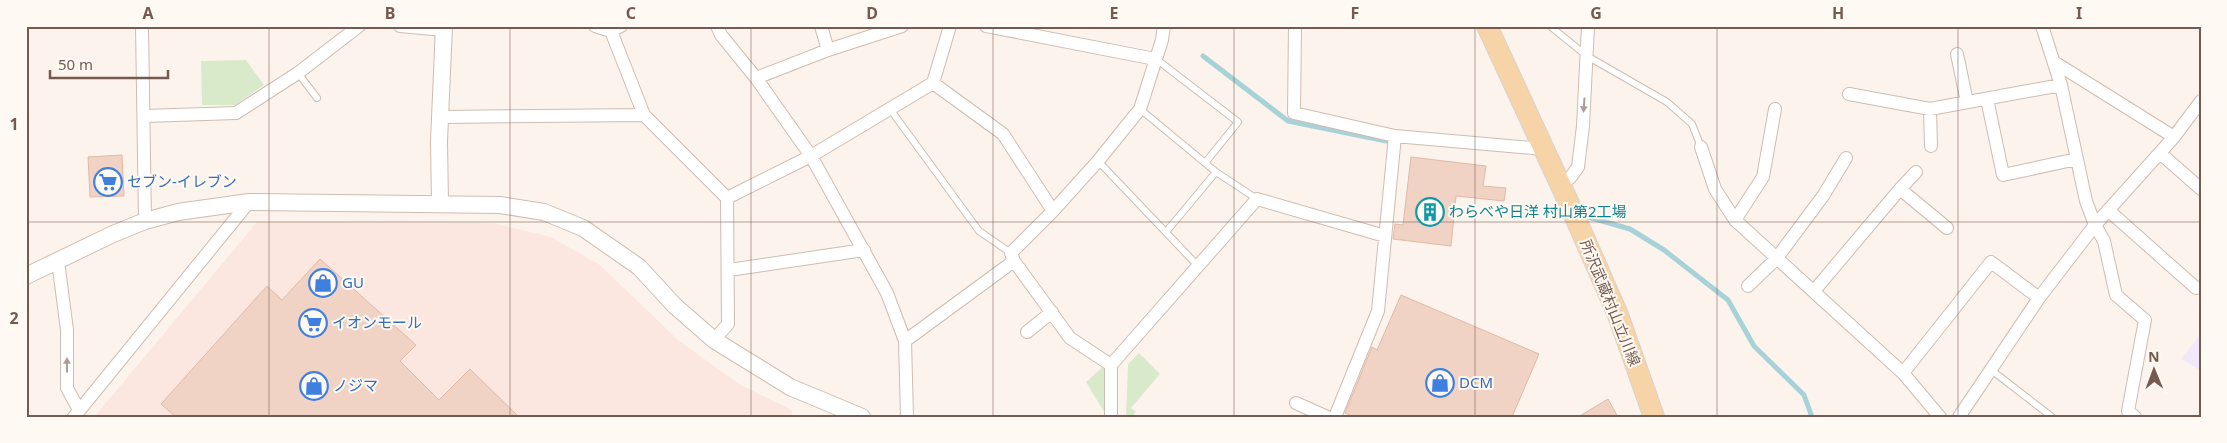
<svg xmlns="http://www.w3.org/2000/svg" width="2227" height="443" font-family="'Noto Sans','Noto Sans JP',sans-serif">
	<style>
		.commercial { fill: #fbe7e0 }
		.education { fill: #f1e8f9 }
		.green { fill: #d9eaca }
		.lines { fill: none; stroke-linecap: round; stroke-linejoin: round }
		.stream { stroke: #a7d2d7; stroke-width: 5 }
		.building { fill: #f0d3c4; stroke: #e2b9a5 }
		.service-casing { stroke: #cebcb1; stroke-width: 8 }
		.minor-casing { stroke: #cebcb1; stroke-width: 14 }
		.tertiary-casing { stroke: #cebcb1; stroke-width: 18 }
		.primary-casing { stroke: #d9d1ce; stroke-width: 22 }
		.service { stroke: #fff; stroke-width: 6 }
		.minor { stroke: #fff; stroke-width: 12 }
		.tertiary { stroke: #fff; stroke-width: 16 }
		.primary { stroke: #f6d4a8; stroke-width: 20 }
		.oneway { fill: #ad9c95 }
		.grid { fill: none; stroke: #775a4f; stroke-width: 1; stroke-opacity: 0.55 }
		.labels { text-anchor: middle; stroke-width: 4; stroke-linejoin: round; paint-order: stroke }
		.shop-label { font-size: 15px; fill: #366cbe; stroke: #fef9f2; text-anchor: start }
		.culture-label { font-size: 15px; fill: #0d838f; stroke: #fef9f2; text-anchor: start }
		.street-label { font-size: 15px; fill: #775a4f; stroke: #fef9f2 }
		.neatline { fill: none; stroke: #775a4f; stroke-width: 2 }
		.grid-label { font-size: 16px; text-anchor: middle; font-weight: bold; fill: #775a4f }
	</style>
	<rect width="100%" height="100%" fill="#fcf4ec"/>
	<!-- commercial -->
	<path class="commercial" d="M257,222L494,223L551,237L600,265L678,340L739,384L792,410V417H94Z"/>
	<!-- education -->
	<path class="education" d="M2201,334V371L2181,359Z"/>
	<!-- green -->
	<path class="green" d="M246,60L264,85L235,105H202L201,61Z
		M1139,353L1160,374L1131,408L1136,411L1132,417H1126L1128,364Z
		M1104,366L1106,375V415L1086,382Z"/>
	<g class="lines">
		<!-- stream -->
		<path class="stream" d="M1203,56L1288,121L1386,141
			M1580,216L1588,217L1630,229L1664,250L1728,300L1754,346L1804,395L1812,417"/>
	</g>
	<!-- building -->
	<path class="building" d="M122,155L124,196L90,197L88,157Z
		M1411,157L1486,166L1483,186L1506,188L1504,201L1456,196L1451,246L1393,239L1395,224L1403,225Z
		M320,259L416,345L400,361L439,400L470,369L519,417H176L161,404L267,286L282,300Z
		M1401,295L1539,354L1512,417H1354L1345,413L1372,347L1377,350Z
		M1608,399L1618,417H1578Z"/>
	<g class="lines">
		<defs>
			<path id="service" d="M1550,26L1587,56L1667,102L1692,124L1701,147
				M1156,59L1238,122L1205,163
				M298,73L317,98
				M890,109L979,231L1011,253
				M1140,109L1216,172L1257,199
				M1098,161L1199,267
				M1166,232L1216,172
				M1990,369L2052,417"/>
			<path id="minor" d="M142,26L145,221
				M400,26L444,30
				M595,26L611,31
				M621,26L611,31L644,115L727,198
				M717,26L721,35L756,78L811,156L887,293L905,341L907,417
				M821,26L828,50
				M986,26L1155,59
				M1295,26L1294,113L1395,136L1543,149
				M2042,26L2061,85L2086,201L2095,225L2104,241L2116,295L2145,320L2128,411L2135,417
				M1957,54L1967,102
				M2054,62L2174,137
				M756,78L828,50L902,26
				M933,83L1003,134L1053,211
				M1849,94L1930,109L2061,85
				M1987,99L2003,175L2077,159
				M1930,109L1931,146
				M144,116L236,113L298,73L359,26
				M440,117L644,115
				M1701,147L1715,189L1735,220L1903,373L1940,417
				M2160,153L2201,189
				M1559,183L1570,178L1578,167L1583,126L1588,26
				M1900,189L1916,172
				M2108,210L2196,288
				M1735,220L1763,177L1775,109
				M58,261L67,330V388L79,410
				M1014,261L1070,338L1111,365
				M729,270L864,250
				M1748,286L1776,259L1823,196L1846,158
				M1814,291L1900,189L1947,228
				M1027,332L1052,312
				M714,340L728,324L727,198L811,156L933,83L950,26
				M905,341L1014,261L1011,253L1053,211L1098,161L1140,109L1162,40L1164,26
				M1903,373L1991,262L2039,298
				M1296,403L1327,417
				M74,417L249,202
				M1111,417V365L1257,199L1385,236
				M1335,417L1378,311L1395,136
				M1959,417L2039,298L2095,225L2174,137L2201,101"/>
			<path id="tertiary" d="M440,203L439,141L444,26
				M26,276L113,234L145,221L178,212L249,202L500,205L544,212L583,228L639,267L675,306L714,340L790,387L862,417"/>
			<path id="primary" d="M1487,26L1568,201L1618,315L1654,417"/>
		</defs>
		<!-- service casing -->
		<use href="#service" class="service-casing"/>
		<!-- minor casing -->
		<use href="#minor" class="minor-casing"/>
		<!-- tertiary casing -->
		<use href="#tertiary" class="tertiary-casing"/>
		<!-- primary casing -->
		<use href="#primary" class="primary-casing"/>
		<!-- service -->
		<use href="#service" class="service"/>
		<!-- minor -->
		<use href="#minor" class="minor"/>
		<!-- tertiary -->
		<use href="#tertiary" class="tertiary"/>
		<!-- primary -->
		<use href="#primary" class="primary"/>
	</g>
	<!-- one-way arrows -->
	<defs><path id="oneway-solid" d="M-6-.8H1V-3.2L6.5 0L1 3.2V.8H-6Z" transform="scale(1.25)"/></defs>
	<g class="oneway">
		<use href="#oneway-solid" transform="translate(1584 105) rotate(94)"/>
		<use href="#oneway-solid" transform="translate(67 365) rotate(-90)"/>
	</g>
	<!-- grid -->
	<path class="grid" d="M269,26V417M510,26V417M751,26V417M993,26V417M1234,26V417M1475,26V417M1717,26V417M1958,26V417M26,222H2201"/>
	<!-- icons -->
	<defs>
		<symbol id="supermarket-ring" viewBox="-11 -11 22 22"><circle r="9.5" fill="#fef9f2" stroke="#3f7fe0" stroke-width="1.5"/><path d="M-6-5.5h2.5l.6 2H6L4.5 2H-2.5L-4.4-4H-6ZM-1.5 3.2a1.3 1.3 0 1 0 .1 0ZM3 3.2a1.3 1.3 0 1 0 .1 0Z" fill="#3f7fe0"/></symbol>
		<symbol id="building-ring" viewBox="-11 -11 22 22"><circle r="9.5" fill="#fef9f2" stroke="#0f9aa8" stroke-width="1.5"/><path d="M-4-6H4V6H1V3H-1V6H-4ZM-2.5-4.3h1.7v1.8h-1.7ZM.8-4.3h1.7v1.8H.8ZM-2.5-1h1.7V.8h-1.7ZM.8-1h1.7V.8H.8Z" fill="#0f9aa8"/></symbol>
		<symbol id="shop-ring" viewBox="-11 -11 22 22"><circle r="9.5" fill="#fef9f2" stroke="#3f7fe0" stroke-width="1.5"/><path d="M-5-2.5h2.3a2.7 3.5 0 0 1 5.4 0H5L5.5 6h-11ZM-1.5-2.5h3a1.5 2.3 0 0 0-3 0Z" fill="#3f7fe0"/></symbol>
	</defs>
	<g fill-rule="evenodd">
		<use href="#supermarket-ring" x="92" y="166" width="32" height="32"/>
		<use href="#building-ring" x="1414" y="196" width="32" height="32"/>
		<use href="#shop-ring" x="307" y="267" width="32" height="32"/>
		<use href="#supermarket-ring" x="297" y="307" width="32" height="32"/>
		<use href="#shop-ring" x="1424" y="367" width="32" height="32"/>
		<use href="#shop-ring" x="298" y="370" width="32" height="32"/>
	</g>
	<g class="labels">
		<!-- shop labels -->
		<g class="shop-label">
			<text x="127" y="187">セブン-イレブン</text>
			<text x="342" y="288">GU</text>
			<text x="332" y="328">イオンモール</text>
			<text x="1459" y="388">DCM</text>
			<text x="333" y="391">ノジマ</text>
		</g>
		<!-- culture labels -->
		<g class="culture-label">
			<text x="1449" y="217">わらべや日洋 村山第2工場</text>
		</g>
		<!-- street labels -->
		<g class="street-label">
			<text transform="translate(1610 303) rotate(68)" y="5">所沢武蔵村山立川線</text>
		</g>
	</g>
	<!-- border -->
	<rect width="2227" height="443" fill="none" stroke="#fef9f2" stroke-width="55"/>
	<!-- north arrow -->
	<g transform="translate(2154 370) rotate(359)" stroke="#fef9f2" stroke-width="4" paint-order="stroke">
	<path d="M0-4L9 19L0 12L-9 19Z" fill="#775a4f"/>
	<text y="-8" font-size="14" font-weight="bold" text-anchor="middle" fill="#775a4f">N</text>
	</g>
	<!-- scale -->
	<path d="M50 70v8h118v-8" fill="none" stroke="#775a4f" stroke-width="2.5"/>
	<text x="58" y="70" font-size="15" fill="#775a4f" stroke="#fef9f2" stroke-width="4" paint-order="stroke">50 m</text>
	<rect x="28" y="28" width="2172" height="388" class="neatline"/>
	<g class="grid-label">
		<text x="148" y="19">A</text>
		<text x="390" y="19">B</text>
		<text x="631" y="19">C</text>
		<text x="872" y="19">D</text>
		<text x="1114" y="19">E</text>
		<text x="1355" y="19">F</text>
		<text x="1596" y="19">G</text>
		<text x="1838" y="19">H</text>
		<text x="2079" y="19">I</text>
		<text x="14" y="130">1</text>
		<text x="14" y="324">2</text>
	</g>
</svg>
